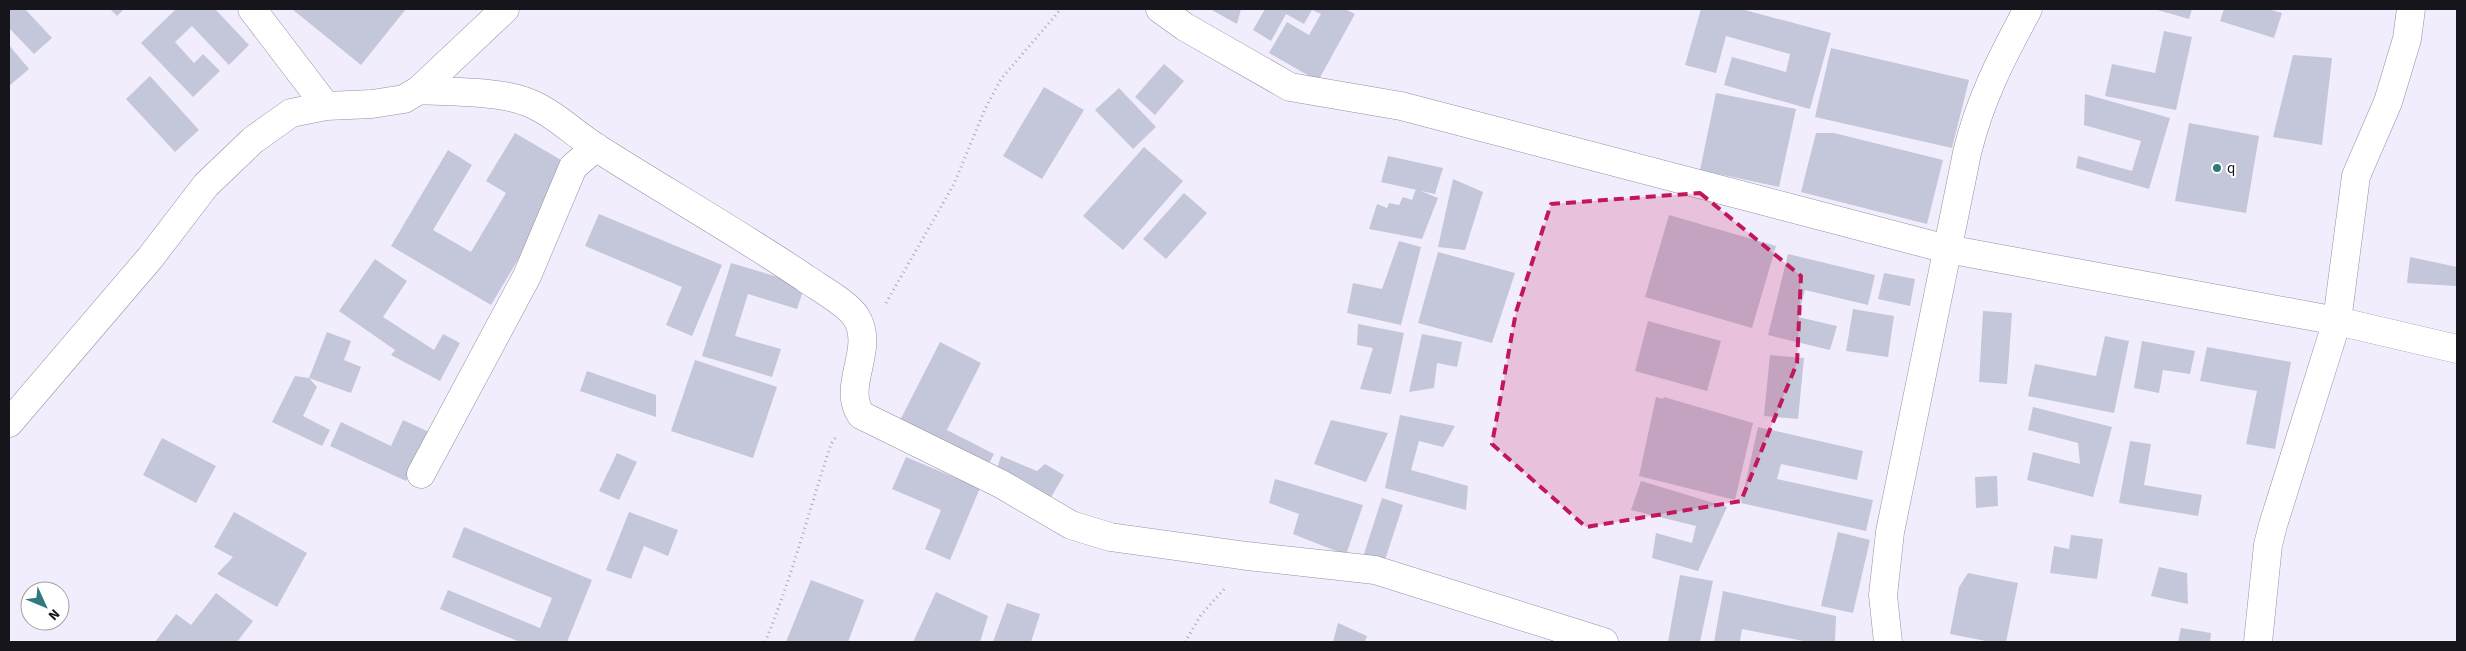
<svg xmlns="http://www.w3.org/2000/svg" width="2466" height="651" font-family="'Source Sans 3',sans-serif">
	<style>
		.building { fill: #c4c6da }
		.lines { fill: none; stroke-linecap: round; stroke-linejoin: round }
		.street-casing { stroke: #958fa2; stroke-width: 29 }
		.path { stroke: #aca8b5; stroke-width: 3; stroke-dasharray: 1 4; stroke-linecap: butt }
		.street { stroke: #fff; stroke-width: 28 }
		.marked { fill: #c2185b; fill-opacity: 0.2; stroke: #c2185b; stroke-width: 4; stroke-dasharray: 10 6; stroke-linejoin: round }
		.poi-dot { fill: #30797e; stroke: #fff; stroke-width: 2 }
		.labels { text-anchor: middle; stroke-width: 4; stroke-linejoin: round; paint-order: stroke }
		.poi-label { font-size: 15px; fill: #17151c; stroke: #fff; text-anchor: start }
	</style>
	<rect width="100%" height="100%" fill="#f2edfd"/>
	<!-- building -->
	<path class="building" d="M9,9H25L52,38L34,54L9,28Z
		M110,9H124L117,16Z
		M176,9H215L249,45L229,65L192,26L175,42L194,63L203,54L220,71L193,97L141,43Z
		M292,9H406L361,65Z
		M1210,9H1241L1237,24Z
		M1265,9H1345L1355,14L1318,81L1269,53L1287,22L1309,35L1321,14L1312,10L1304,24L1286,14L1271,41L1253,30Z
		M1701,9H1741L1831,33L1810,109L1724,85L1732,57L1786,72L1790,54L1726,36L1716,73L1685,65Z
		M2154,9H2192L2189,19Z
		M2224,9H2268L2282,13L2274,38L2220,21Z
		M2164,31L2192,37L2176,110L2105,96L2112,64L2155,73Z
		M9,45L29,69L9,86Z
		M1831,48L1969,80L1952,148L1815,117Z
		M2293,55L2332,58L2322,145L2273,137Z
		M1164,64L1184,81L1155,115L1135,97Z
		M150,76L199,130L175,152L126,99Z
		M1044,87L1084,110L1042,179L1003,156Z
		M1119,88L1156,127L1133,149L1095,110Z
		M1716,93L1796,109L1779,187L1700,170Z
		M2085,94L2170,118L2149,189L2076,168L2078,156L2132,171L2141,141L2084,125Z
		M2189,123L2259,136L2246,213L2175,201Z
		M515,133L573,167L491,305L391,246L448,150L472,165L433,230L471,252L506,193L486,181Z
		M1816,133H1834L1943,160L1927,224L1801,192Z
		M1144,147L1183,181L1123,250L1083,216Z
		M1388,156L1443,168L1435,194L1381,182Z
		M1453,179L1483,192L1465,250L1438,247Z
		M1416,189L1438,198L1422,239L1369,229L1377,204L1387,208L1389,203L1399,205L1403,197L1412,200Z
		M1184,193L1207,213L1166,259L1143,239Z
		M599,214L722,265L692,336L666,325L682,287L585,246Z
		M1669,215L1776,246L1752,328L1645,297Z
		M1399,241L1421,247L1401,325L1347,313L1353,283L1382,289Z
		M1438,252L1515,273L1492,343L1418,323Z
		M1788,254L1875,275L1868,305L1805,290L1798,317L1837,326L1830,350L1768,335Z
		M2410,257L2457,267L2456,286L2407,283Z
		M375,259L407,281L383,317L434,350L443,334L460,343L440,381L391,355L395,350L339,311Z
		M731,263L805,285L797,309L748,294L735,336L781,349L772,377L702,356Z
		M1884,273L1915,279L1910,306L1878,299Z
		M1853,309L1894,316L1888,357L1846,351Z
		M1983,311L2012,313L2007,384L1979,382Z
		M1648,321L1721,341L1707,391L1635,371Z
		M1358,324L1404,333L1391,394L1360,389L1373,348L1357,345Z
		M327,332L351,341L344,360L361,367L351,393L309,378Z
		M1422,334L1462,342L1457,367L1437,363L1434,388L1409,392Z
		M2105,336L2129,341L2114,413L2028,396L2035,364L2096,376Z
		M2142,341L2195,351L2190,374L2163,370L2159,393L2134,388Z
		M940,342L981,363L947,430L994,454L981,479L893,434Z
		M2207,347L2291,362L2275,449L2246,444L2257,391L2200,381Z
		M1770,355L1804,358L1798,419L1764,416Z
		M695,360L777,387L753,458L671,431Z
		M587,371L656,395V417L580,391Z
		M295,376L309,378L317,387L303,416L330,430L322,446L272,422Z
		M1656,397L1663,399L1664,397L1753,423L1735,500L1639,476Z
		M2033,407L2112,427L2093,497L2027,480L2033,452L2080,464L2078,443L2028,430Z
		M1400,415L1455,426L1443,447L1419,441L1411,470L1468,486L1466,510L1385,488Z
		M403,420L429,432L406,481L330,446L341,422L391,446Z
		M1331,420L1388,433L1366,482L1314,464Z
		M1758,427L1863,451L1857,480L1781,464L1777,479L1873,500L1866,531L1741,503Z
		M162,438L216,466L196,503L143,475Z
		M2130,441L2151,444L2144,485L2202,495L2198,516L2119,503Z
		M617,453L637,462L619,500L599,491Z
		M1001,456L1037,471L1045,464L1064,475L1042,513L990,490Z
		M906,457L980,488L950,560L925,549L941,510L892,489Z
		M1997,476L1998,506L1976,508L1975,477Z
		M1275,479L1363,505L1346,555L1293,534L1299,514L1269,503Z
		M1641,481L1727,507L1698,571L1652,558L1656,533L1692,543L1696,526L1631,510Z
		M1382,498L1403,505L1383,566L1362,560Z
		M234,512L307,553L277,607L217,574L233,557L214,547Z
		M629,512L678,530L668,556L644,546L631,579L606,570Z
		M464,527L592,580L567,642H520L440,609L448,590L540,628L552,598L452,557Z
		M1838,532L1870,540L1853,613L1821,606Z
		M2071,535L2103,539L2097,579L2050,573L2054,546L2069,549Z
		M2159,567L2187,573L2188,604L2151,596Z
		M1968,573L2018,583L2006,642H1991L1950,634L1959,587Z
		M1680,575L1713,581L1700,642H1668Z
		M811,580L864,600L848,642H786Z
		M1723,591L1836,616L1835,642H1808L1742,629L1740,642H1714Z
		M936,592L988,616L980,642H913Z
		M216,593L253,621L237,642H155L176,614L191,625Z
		M1007,603L1040,614L1031,642H993Z
		M1338,623L1367,636L1365,642H1333Z
		M2181,628L2211,633L2210,642H2178Z"/>
	<g class="lines">
		<defs>
			<path id="street" d="M252,9L326,106
				M1160,9L1185,27L1290,87L1401,106L1947,249L2337,321L2457,349
				M419,90C448,92 497,91 524,101C551,110 573,133 597,148C666,192 737,232 805,278C819,288 847,303 856,317C876,349 841,385 861,415L1001,484L1071,525L1110,537L1247,556L1375,570L1604,642
				M9,423L150,258L206,185L253,140L291,113L326,106L372,104L404,99L419,90L505,9
				M421,474L527,276L573,167L596,147
				M1888,642L1883,595L1890,532L1967,153C1980,99 2002,57 2028,9
				M2258,642L2268,545L2273,525L2337,321L2356,176L2388,102L2407,39L2411,9"/>
		</defs>
		<!-- street casing -->
		<use href="#street" class="street-casing"/>
		<!-- path -->
		<path class="path" d="M886,303L954,184L985,109L1001,79L1061,9
			M765,642C792,578 809,510 831,444L836,437
			M1185,642L1201,615L1226,587"/>
		<!-- street -->
		<use href="#street" class="street"/>
	</g>
	<!-- marked area -->
	<path class="marked" d="M1700,193L1801,276L1797,363L1741,501L1586,527L1492,444L1516,312L1551,204Z"/>
	<!-- markers -->
	<circle class="poi-dot" cx="2217" cy="168" r="5"/>
	<g class="labels">
		<!-- poi labels -->
		<g class="poi-label">
			<text x="2227" y="173">q</text>
		</g>
	</g>
	<!-- border -->
	<rect width="2466" height="651" fill="none" stroke="#17151c" stroke-width="20"/>
	<!-- north arrow -->
	<g transform="translate(45 606) rotate(134)"><circle r="24" fill="#ffffff" stroke="#a2a1a4"/>
	<path d="M0-4L9 19L0 12L-9 19Z" fill="#30797e"/>
	<text y="-8" font-size="14" font-weight="bold" text-anchor="middle" fill="#17151c">N</text>
	</g>
</svg>
